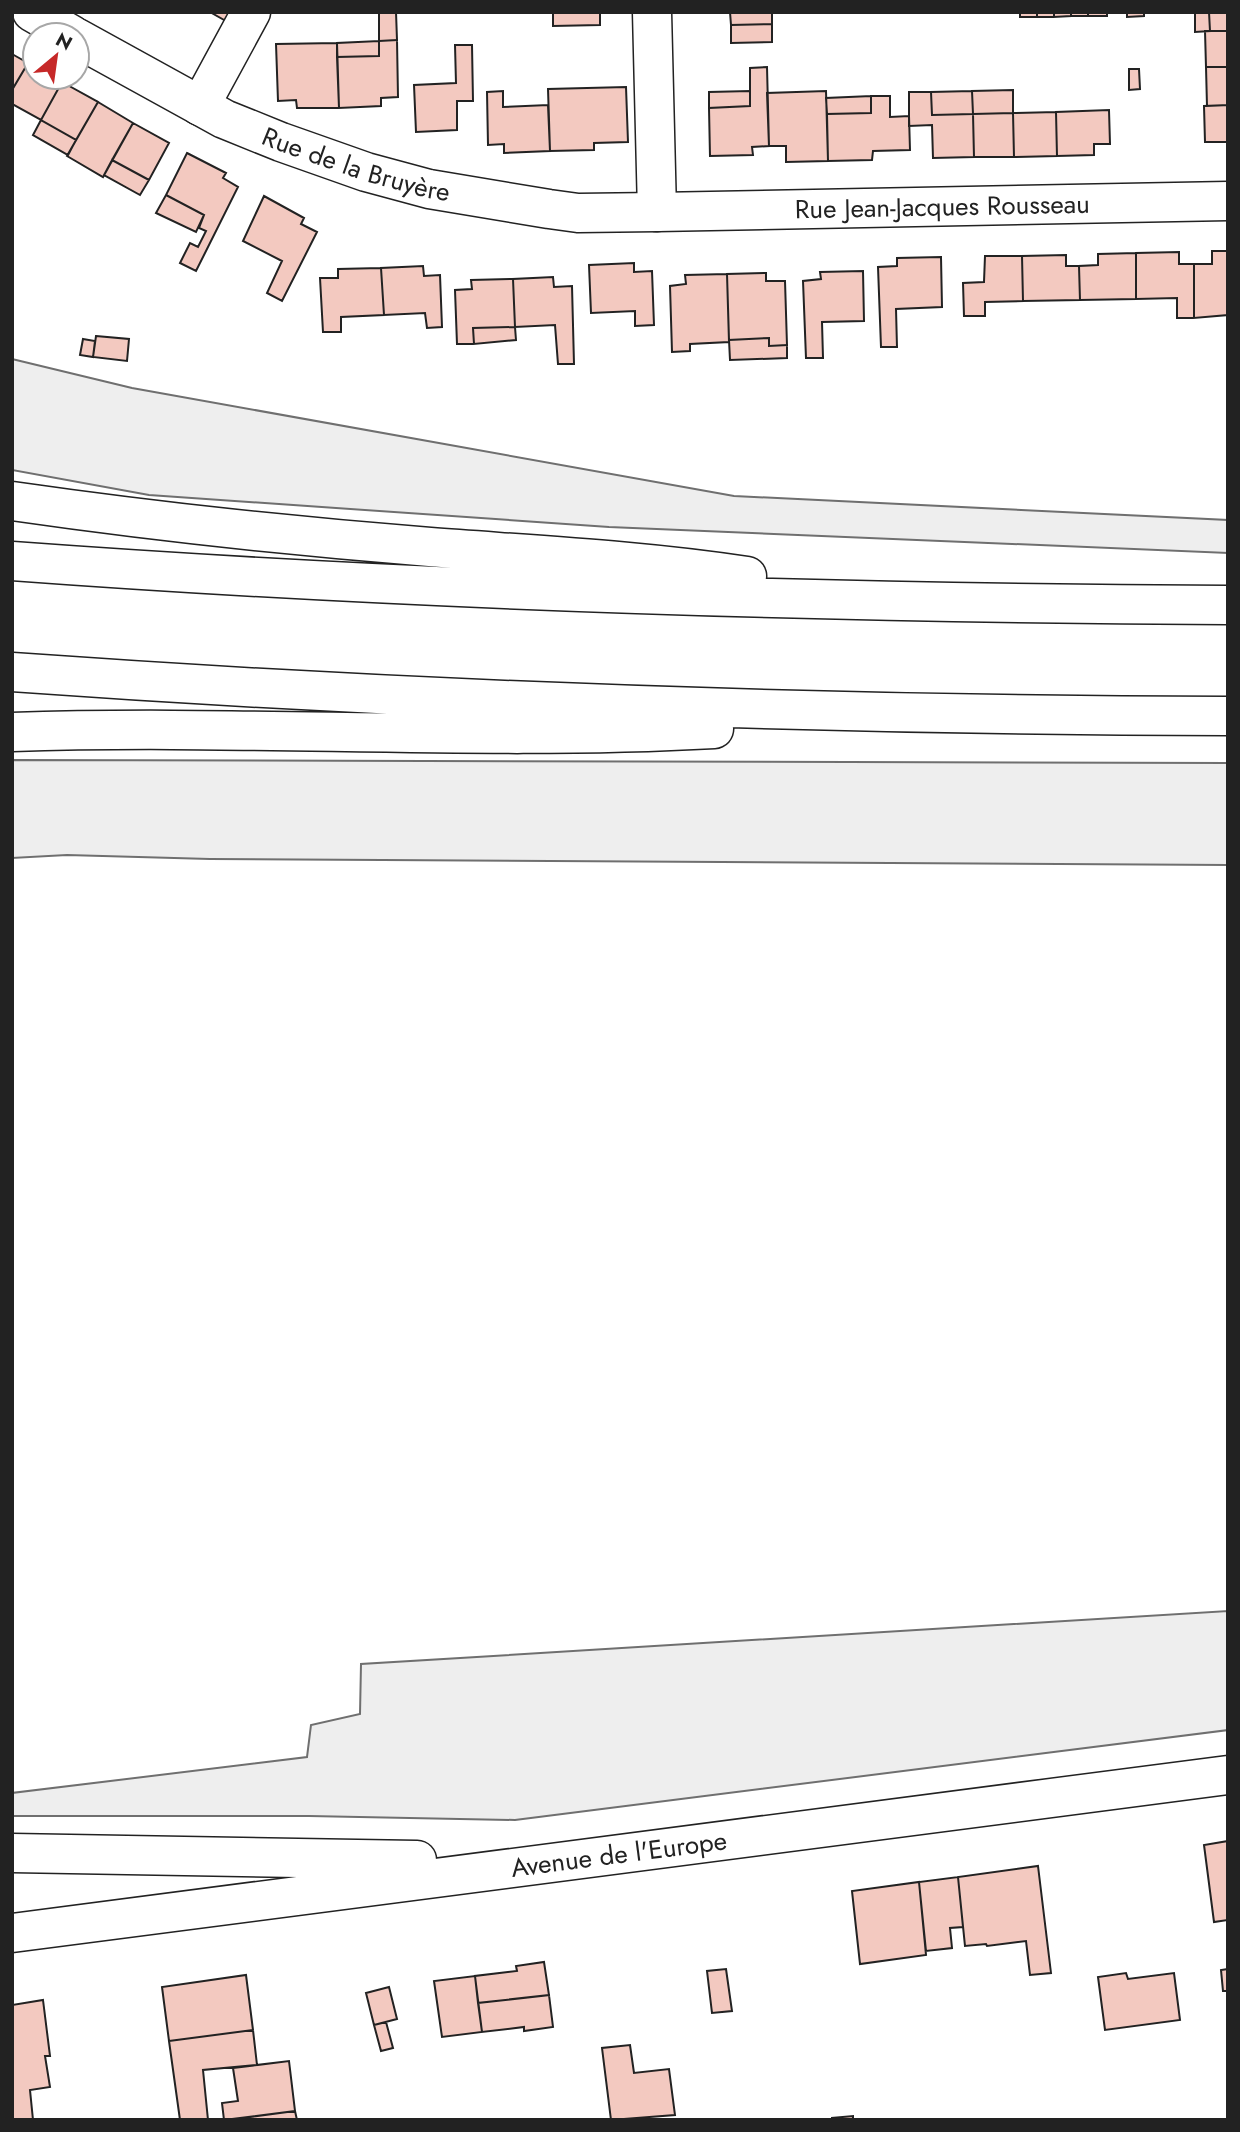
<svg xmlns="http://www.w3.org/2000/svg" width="1240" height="2132" font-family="Jost,sans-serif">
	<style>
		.green { fill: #eee; stroke: #6f6f6f; stroke-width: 2 }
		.building { fill: #f3c9c0; stroke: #222; stroke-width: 2 }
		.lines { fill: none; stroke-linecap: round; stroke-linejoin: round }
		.minor-casing { stroke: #222; stroke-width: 41 }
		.major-casing { stroke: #222; stroke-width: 41 }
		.highway-casing { stroke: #222; stroke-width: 41 }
		.minor { stroke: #fff; stroke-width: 38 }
		.major { stroke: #fff; stroke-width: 38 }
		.highway { stroke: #fff; stroke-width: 38 }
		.labels { text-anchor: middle; stroke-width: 5; stroke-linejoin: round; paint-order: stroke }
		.street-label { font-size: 26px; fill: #222; stroke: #fff }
	</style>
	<rect width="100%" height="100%" fill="#fff"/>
	<!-- green -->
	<path class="green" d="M12,359L132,388L734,496L1228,520V553L609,527L149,495L12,470Z
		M12,760L1228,763V865L210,859L67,855L12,858Z
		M1228,1611V1730L515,1820L309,1816H12V1793L307,1757L311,1725L360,1714L361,1664Z"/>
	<!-- building -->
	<path class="building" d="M210,12H241L233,25Z
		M379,12H396L397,40L379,41Z
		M553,12H600V25L553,26Z
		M730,12H772V24L731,25Z
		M1020,12H1037V17H1020Z
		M1037,12H1054V17H1037Z
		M1054,12H1071V16L1054,17Z
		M1071,12H1088V16H1071Z
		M1088,12H1107V16H1088Z
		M1127,12H1144V16L1127,17Z
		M1195,12H1209L1210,31L1195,32Z
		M1209,12H1228V31H1210Z
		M772,24V42L731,43V25Z
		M1205,31H1228V67H1206Z
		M397,40L398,97L381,98V106L339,108L337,57L379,56V41Z
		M379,41V56L337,57V43Z
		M337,43L339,108H297L296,100L278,101L276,44Z
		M455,45H472L473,101H457V130L416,132L414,85L456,83Z
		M12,54L28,63L12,90Z
		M28,63L35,67V77H53L62,82L41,120L12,104V90Z
		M767,67L769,146L752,147L753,155L710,156L709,108L750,106V68Z
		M1206,67H1228V105L1207,106Z
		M1129,69H1139L1140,89L1129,90Z
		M62,82L98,102L76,140L41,120Z
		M626,87L628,142L594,143V150L550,151L548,89Z
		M1013,90V113L973,114L972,91Z
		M503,91V107L548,105L550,151L504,153V144L488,145L487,92Z
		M750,91V106L709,108V92Z
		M826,91L828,161L786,162V146H769L767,93Z
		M972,91L973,114L932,115L931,92Z
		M909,92H931L932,115L973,114L974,157L933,158L932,125L909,126Z
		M871,96H890V117L909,116L910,150L873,151L872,160L828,161L827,114L871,113Z
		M871,96V113L827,114L826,98Z
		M98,102L133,123L103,177L67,156Z
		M1228,105V142H1205L1204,106Z
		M1109,110L1110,144H1094V155L1057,156L1056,112Z
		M1056,112L1057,156L1014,157L1013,113Z
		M1013,113L1014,157H974L973,114Z
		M41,120L76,140L68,155L33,135Z
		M133,123L169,143L149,180L112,160Z
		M187,153L226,173L223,178L238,187L196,271L180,263L190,243L198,247L206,231L199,228L204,215L166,195Z
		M112,160L149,180L140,195L104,175Z
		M166,195L204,215L196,232L156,213Z
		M264,196L304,218L301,224L317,232L282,301L267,293L282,261L243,241Z
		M1212,251H1228V315L1194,318V264H1212Z
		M1179,252V264H1194V318H1177V298L1136,299V253Z
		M1136,253V299L1080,300L1079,266L1098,265V254Z
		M1066,255V266H1079L1080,300L1023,301L1022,256Z
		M985,256H1022L1023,301L985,302V316H964L963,283L984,282Z
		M941,257L942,307L896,309L897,347H881L878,267L897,266V258Z
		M634,263V272L652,271L654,325L635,326V311L591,313L589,265Z
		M423,266L424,276L440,275L442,327L427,328L425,313L384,315L381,268Z
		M381,268L384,315L341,317V332H323L320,278H338V269Z
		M863,271L864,321L822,322L823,358H806L803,281L821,279L820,272Z
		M766,273V281H785L787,345L769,346V338L729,340L727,274Z
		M727,274L729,342L690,344V351L672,352L670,286L686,284L685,275Z
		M553,277L554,287L572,286L574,364H558L555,325L515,327L513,279Z
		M513,279L515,327L473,328L474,344H457L455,290L472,289L471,280Z
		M515,327L516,340L474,344L473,328Z
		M96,336L129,339L127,361L93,357Z
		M769,338V346L787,345V358L730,360L729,340Z
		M83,339L95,341L93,357L80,355Z
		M1228,1841V1920L1214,1922L1204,1845Z
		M1038,1866L1051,1973L1030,1975L1026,1941L987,1946L986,1944L965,1946L958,1877Z
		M958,1877L963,1927L950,1928L952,1948L926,1951L919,1882Z
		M919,1882L926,1955L860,1964L852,1891Z
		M544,1962L549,1995L478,2003L475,1976L517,1971L516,1966Z
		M726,1969L732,2011L712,2013L707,1971Z
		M1228,1969V1991H1223L1221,1970Z
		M1126,1973L1128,1979L1174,1973L1180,2020L1105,2030L1098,1977Z
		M246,1975L253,2030L169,2041L162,1987Z
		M475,1976L482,2032L442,2037L434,1981Z
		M389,1987L397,2019L374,2025L366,1993Z
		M549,1995L553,2027L524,2031V2027L482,2032L478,2003Z
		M43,2000L50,2056H45L50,2087L30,2090L33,2120H12V2005Z
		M386,2022L393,2048L381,2051L374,2025Z
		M253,2030L257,2065L203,2070L208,2120H180L169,2041Z
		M630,2045L634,2073L669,2069L675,2115L611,2120L602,2048Z
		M289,2061L295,2111L224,2120L222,2103L238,2101L233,2068Z
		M295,2111L297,2120H227Z
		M853,2116V2120H832V2118Z"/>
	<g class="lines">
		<defs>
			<g id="minor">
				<path d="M32,12L72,35"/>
				<path d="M652,12L657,212"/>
				<path id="s1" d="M77,38L224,119L281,142L366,172L429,189L549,209L578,213L657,212L1228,201"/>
				<path d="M200,106L251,12"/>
			</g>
			<g id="major">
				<path d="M12,1853L417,1860"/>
				<path id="s2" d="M12,1933L1228,1775"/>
			</g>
			<path id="highway" d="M12,501C151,521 290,536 430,547C536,555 642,560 747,576
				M12,561C417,591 822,603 1228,605
				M12,672C417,701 822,715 1228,716
				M12,732C246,724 480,742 714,729"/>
		</defs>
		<!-- minor casing -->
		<use href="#minor" class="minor-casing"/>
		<!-- major casing -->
		<use href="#major" class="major-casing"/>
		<!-- highway casing -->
		<use href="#highway" class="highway-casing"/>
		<!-- minor -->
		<use href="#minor" class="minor"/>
		<!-- major -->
		<use href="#major" class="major"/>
		<!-- highway -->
		<use href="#highway" class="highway"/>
	</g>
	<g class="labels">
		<!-- street labels -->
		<g class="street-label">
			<text dy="9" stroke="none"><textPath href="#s1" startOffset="308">Rue de la Bruyère</textPath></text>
			<text dy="9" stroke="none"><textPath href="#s1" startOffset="900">Rue Jean-Jacques Rousseau</textPath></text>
			<text dy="9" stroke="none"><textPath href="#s2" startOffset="612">Avenue de l'Europe</textPath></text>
		</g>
	</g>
	<!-- border -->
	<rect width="1240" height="2132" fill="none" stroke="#222222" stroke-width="28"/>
	<!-- north arrow -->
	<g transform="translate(56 56) rotate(29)"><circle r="33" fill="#ffffff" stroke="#a7a7a7" stroke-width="2"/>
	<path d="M0-5L12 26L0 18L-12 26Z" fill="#c62828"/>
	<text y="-10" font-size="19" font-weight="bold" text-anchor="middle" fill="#222222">N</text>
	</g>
</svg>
